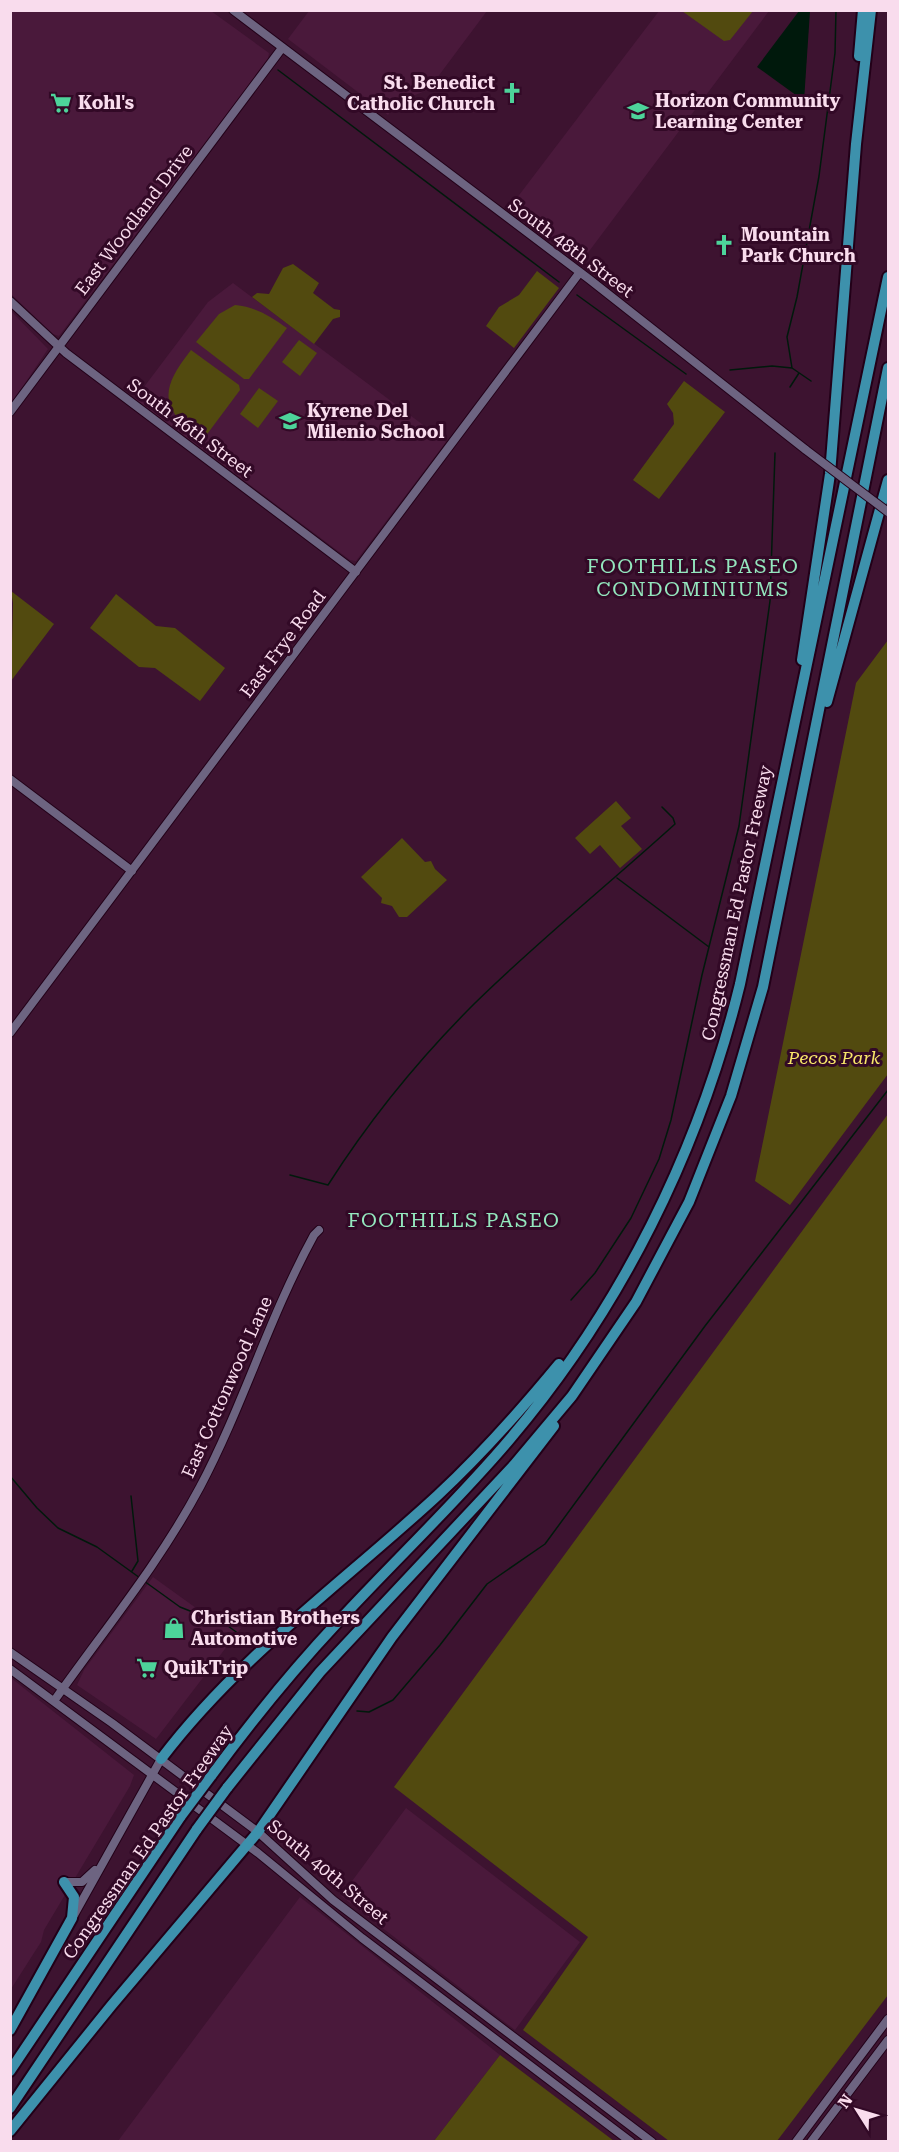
<svg xmlns="http://www.w3.org/2000/svg" width="899" height="2152" font-family="'Roboto Serif',serif">
	<style>
		.built { fill: #4a193b }
		.green { fill: #524a0f }
		.water { fill: #00190c }
		.lines { fill: none; stroke-linecap: round; stroke-linejoin: round }
		.stream { stroke: #00190c; stroke-width: 1.5 }
		.secondary-casing { stroke: #220018; stroke-width: 10 }
		.highway-casing { stroke: #220018; stroke-width: 14 }
		.secondary { stroke: #6d6481; stroke-width: 8 }
		.highway { stroke: #3d91ac; stroke-width: 10 }
		.secondary-bridge-casing { stroke: #220018; stroke-width: 10; stroke-linecap: butt }
		.highway-bridge-casing { stroke: #220018; stroke-width: 14; stroke-linecap: butt }
		.secondary-bridge { stroke: #6d6481; stroke-width: 8 }
		.highway-bridge { stroke: #3d91ac; stroke-width: 10 }
		.labels { text-anchor: middle; stroke-width: 6; stroke-linejoin: round; paint-order: stroke }
		.poi-label { font-size: 18px; font-weight: bold; fill: #f9dced; stroke: #320926; text-anchor: start }
		.street-label { font-size: 18px; fill: #f9dced; stroke: #320926 }
		.park-label { font-size: 18px; font-style: italic; fill: #f8e769; stroke: #320926 }
		.neighbourhood-label { font-size: 20px; letter-spacing: 1.5px; fill: #94e7be; stroke: #320926 }
	</style>
	<rect width="100%" height="100%" fill="#3d1330"/>
	<!-- built -->
	<path class="built" d="M10,11H211L269,53L268,59L59,336L53,334L11,294Z
		M309,11V10L487,11L428,90L397,102L388,115L288,39Z
		M659,11H769L587,254L577,257L510,207Z
		M233,283L446,442L356,561L350,560L135,399L208,302Z
		M11,311L48,349L11,404Z
		M153,1577L196,1608L241,1628L156,1739L77,1685L84,1670Z
		M11,1678L134,1775L130,1786L44,1930L41,1942L11,1989Z
		M406,1808L580,1942L515,2030L341,1896Z
		M300,1897L500,2055L434,2141H118Z"/>
	<!-- green -->
	<path class="green" d="M682,11H753L730,40L724,41Z
		M293,264L319,283L313,293L334,309L340,310V317L333,319L314,344L252,297L257,293L269,294L283,268Z
		M537,271L559,288L514,348L486,326L499,307L519,295Z
		M235,305C256,307 270,316 287,328L249,379H244L196,342L219,314Z
		M299,340L317,353L300,376L282,362Z
		M191,350L239,385L240,390L202,441C161,408 158,392 191,350Z
		M684,381L725,412L659,499L633,480L674,424L673,413L667,404Z
		M259,388L278,401L258,428L240,414Z
		M11,591L54,624L11,681L13,603Z
		M116,594L156,626L175,628L225,668L200,701L155,668L139,667L90,628Z
		M888,640V1074L790,1205L755,1181L856,683Z
		M616,801L631,818L621,826L642,849L620,868L600,845L590,854L575,838Z
		M402,838L425,862L431,861L435,869L447,880L407,917H399L392,906L381,903L382,898L361,877Z
		M888,1114V1995L777,2141H669L523,2030L588,1937L394,1787Z
		M500,2055L614,2141H434Z"/>
	<!-- water -->
	<path class="water" d="M799,11H810L804,101L757,67Z"/>
	<g class="lines">
		<!-- stream -->
		<path class="stream" d="M278,70L559,282
			M577,295L686,374
			M730,370L772,366L792,368
			M811,381L792,368L787,337L797,297L819,176L835,53L836,10
			M790,387L799,373
			M617,878L709,947
			M290,1175L328,1185C370,1119 419,1059 474,1004C538,941 609,884 675,824L673,818L662,807
			M571,1300L595,1273L631,1218L659,1159L671,1120L702,975L739,826L770,601L775,453
			M10,1476L37,1508L58,1528L97,1547L140,1578
			M131,1496L138,1561L132,1571
			M144,1581L180,1607L228,1626L250,1642
			M357,1711L369,1712L393,1700L440,1645L487,1584L545,1544L705,1326L888,1090"/>
		<defs>
			<path id="secondary" d="M233,10L589,279L806,450
				M10,301L66,353L356,572
				M10,412L282,48
				M10,779L132,871
				M10,1033L580,272
				M10,1652L112,1723L258,1832L333,1900L652,2142
				M10,1669L258,1853L362,1938L631,2142
				M54,1701C104,1630 159,1564 200,1487C243,1406 269,1317 314,1235L319,1230
				M64,1882H82L95,1870
				M74,1915L161,1759
				M796,2142L888,2019
				M811,2142L888,2040"/>
			<path id="highway" d="M859,56L863,10
				M802,660L830,474L856,144L871,10
				M827,702L888,480
				M161,1759C239,1656 344,1582 438,1495C482,1454 521,1410 559,1364
				M211,1776C250,1723 292,1671 337,1623C394,1561 456,1503 510,1439C621,1308 699,1151 740,984L888,277
				M227,1788L320,1672L514,1465L572,1396L636,1302L689,1202L731,1096L763,987L888,368
				M10,2030L72,1918L74,1897L64,1882
				M10,2071L181,1816
				M10,2108L197,1829
				M10,2131L111,2006L258,1832L392,1637L554,1426"/>
		</defs>
		<!-- secondary casing -->
		<use href="#secondary" class="secondary-casing"/>
		<!-- highway casing -->
		<use href="#highway" class="highway-casing"/>
		<!-- secondary -->
		<use href="#secondary" class="secondary"/>
		<!-- highway -->
		<use href="#highway" class="highway"/>
		<defs>
			<path id="secondary-bridge" d="M806,450L888,512"/>
			<path id="highway-bridge" d="M181,1816L211,1776
				M197,1829L227,1788"/>
		</defs>
		<!-- secondary-bridge casing -->
		<use href="#secondary-bridge" class="secondary-bridge-casing"/>
		<!-- highway-bridge casing -->
		<use href="#highway-bridge" class="highway-bridge-casing"/>
		<!-- secondary-bridge -->
		<use href="#secondary-bridge" class="secondary-bridge"/>
		<!-- highway-bridge -->
		<use href="#highway-bridge" class="highway-bridge"/>
	</g>
	<!-- icons -->
	<defs>
		<symbol id="church-bare" viewBox="-9 -9 18 18"><path d="M-1.2-6h2.4v3.5h3.3v2.4h-3.3V6h-2.4V-.1h-3.3v-2.4h3.3Z" fill="#4dd39a" stroke="#320926" stroke-width="2.5" paint-order="stroke"/></symbol>
		<symbol id="supermarket-bare" viewBox="-9 -9 18 18"><path d="M-6-5.5h2.5l.6 2H6L4.5 2H-2.5L-4.4-4H-6ZM-1.5 3.2a1.3 1.3 0 1 0 .1 0ZM3 3.2a1.3 1.3 0 1 0 .1 0Z" fill="#4dd39a" stroke="#320926" stroke-width="2.5" paint-order="stroke"/></symbol>
		<symbol id="school-bare" viewBox="-9 -9 18 18"><path d="M0-5L7-2L0 1L-7-2ZM-4 1L0 2.5L4 1V4Q0 6-4 4Z" fill="#4dd39a" stroke="#320926" stroke-width="2.5" paint-order="stroke"/></symbol>
		<symbol id="shop-bare" viewBox="-9 -9 18 18"><path d="M-5-2.5h2.3a2.7 3.5 0 0 1 5.4 0H5L5.5 6h-11ZM-1.5-2.5h3a1.5 2.3 0 0 0-3 0Z" fill="#4dd39a" stroke="#320926" stroke-width="2.5" paint-order="stroke"/></symbol>
	</defs>
	<g fill-rule="evenodd">
		<use href="#church-bare" x="497" y="78" width="30" height="30"/>
		<use href="#supermarket-bare" x="46" y="88" width="30" height="30"/>
		<use href="#school-bare" x="623" y="96" width="30" height="30"/>
		<use href="#church-bare" x="709" y="230" width="30" height="30"/>
		<use href="#school-bare" x="275" y="406" width="30" height="30"/>
		<use href="#shop-bare" x="159" y="1613" width="30" height="30"/>
		<use href="#supermarket-bare" x="132" y="1653" width="30" height="30"/>
	</g>
	<g class="labels">
		<!-- poi labels -->
		<g class="poi-label">
			<text x="495" y="89" text-anchor="end">St. Benedict<tspan x="495" dy="21">Catholic Church</tspan></text>
			<text x="655" y="107">Horizon Community<tspan x="655" dy="21">Learning Center</tspan></text>
			<text x="78" y="109">Kohl's</text>
			<text x="741" y="241">Mountain<tspan x="741" dy="21">Park Church</tspan></text>
			<text x="307" y="417">Kyrene Del<tspan x="307" dy="21">Milenio School</tspan></text>
			<text x="191" y="1624">Christian Brothers<tspan x="191" dy="21">Automotive</tspan></text>
			<text x="164" y="1674">QuikTrip</text>
		</g>
		<!-- street labels -->
		<g class="street-label">
			<text transform="translate(134 220) rotate(-53)" y="6">East Woodland Drive</text>
			<text transform="translate(571 248) rotate(37)" y="6">South 48th Street</text>
			<text transform="translate(190 428) rotate(37)" y="6">South 46th Street</text>
			<text transform="translate(283 644) rotate(-53)" y="6">East Frye Road</text>
			<text transform="translate(737 903) rotate(-78)" y="6">Congressman Ed Pastor Freeway</text>
			<text transform="translate(227 1387) rotate(-66)" y="6">East Cottonwood Lane</text>
			<text transform="translate(148 1842) rotate(-55)" y="6">Congressman Ed Pastor Freeway</text>
			<text transform="translate(328 1872) rotate(40)" y="6">South 40th Street</text>
		</g>
		<!-- park labels -->
		<g class="park-label">
			<text x="834" y="1064">Pecos Park</text>
		</g>
		<!-- neighbourhood labels -->
		<g class="neighbourhood-label">
			<text x="693" y="573">FOOTHILLS PASEO<tspan x="693" dy="23">CONDOMINIUMS</tspan></text>
			<text x="454" y="1227">FOOTHILLS PASEO</text>
		</g>
	</g>
	<!-- border -->
	<rect width="899" height="2152" fill="none" stroke="#f9dced" stroke-width="24"/>
	<!-- north arrow -->
	<g transform="translate(857 2110) rotate(307)" stroke="#320926" stroke-width="4.5" paint-order="stroke">
	<path d="M0-4.5L10 22L0 15L-10 22Z" fill="#f9dced"/>
	<text y="-9" font-size="16" font-weight="bold" text-anchor="middle" fill="#f9dced">N</text>
	</g>
</svg>
